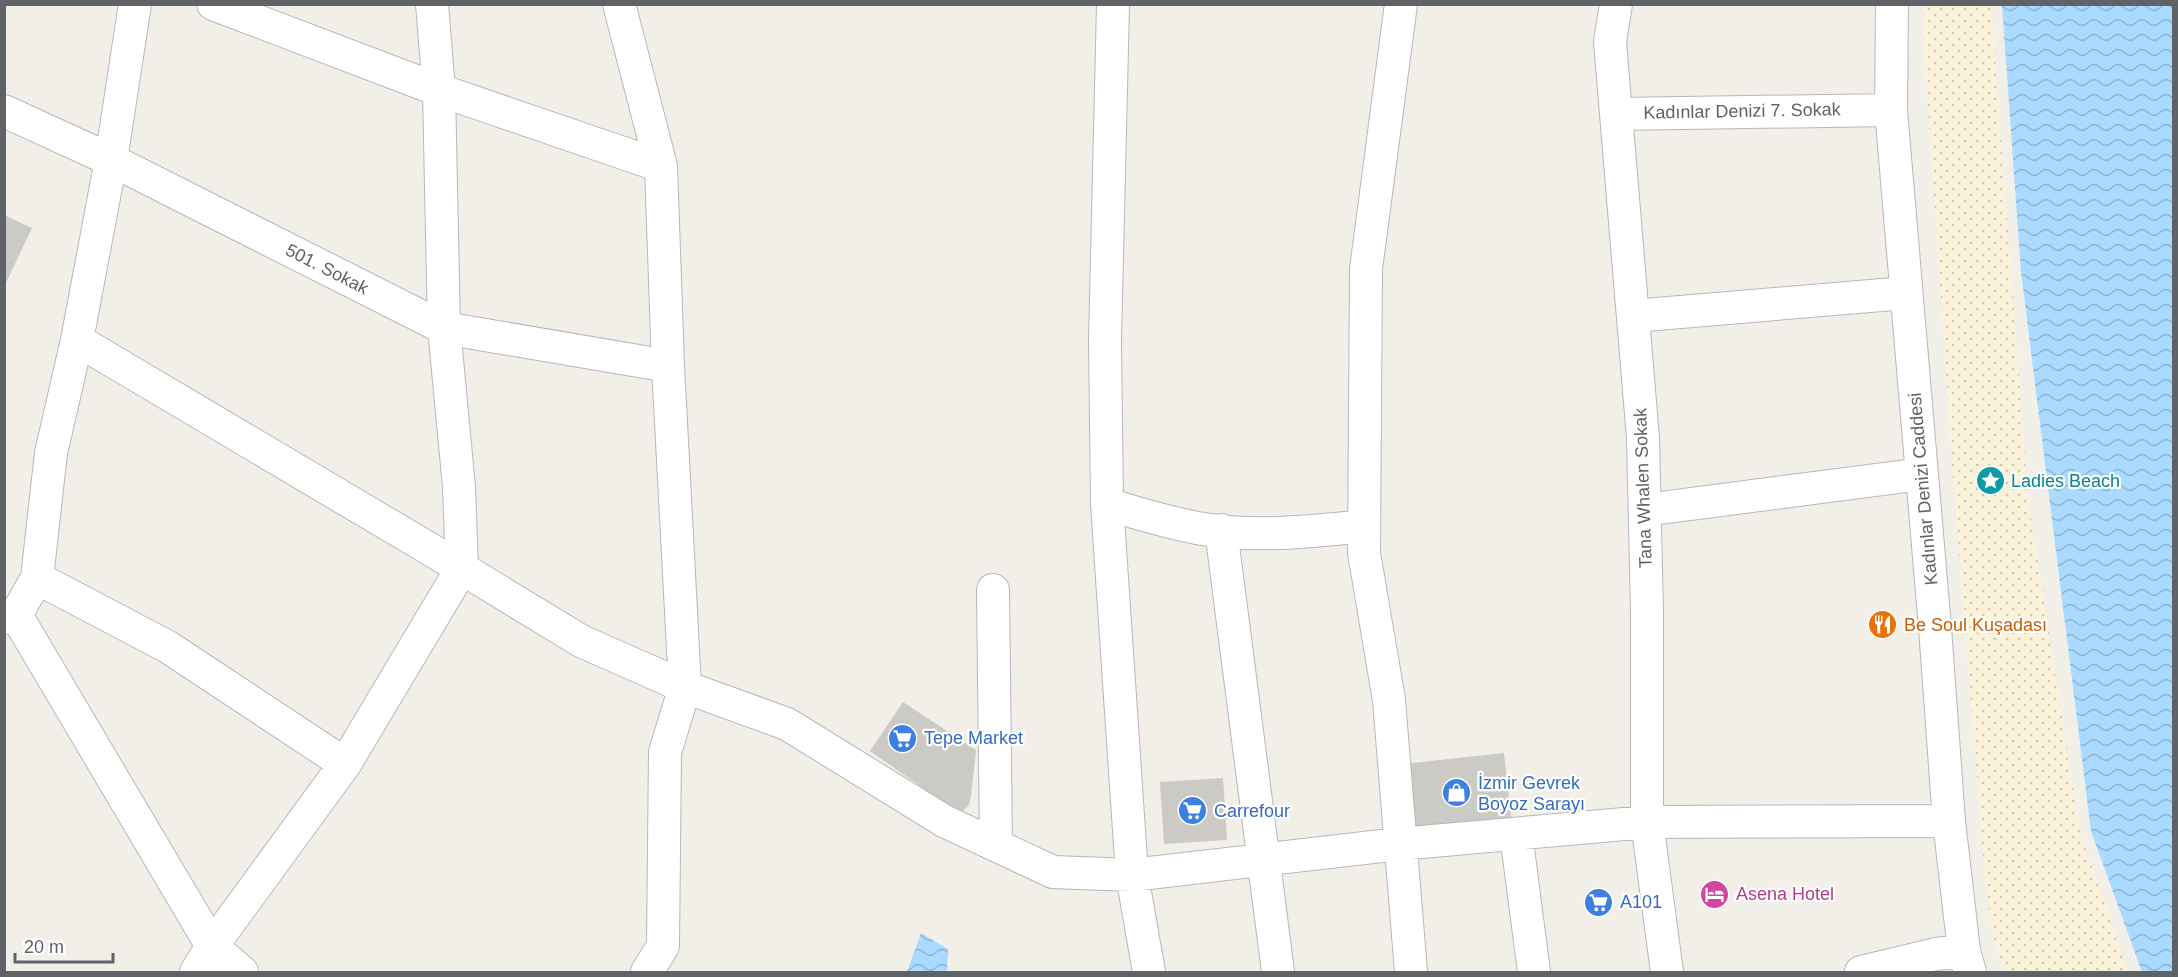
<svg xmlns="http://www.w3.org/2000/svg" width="2178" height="977" font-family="Helvetica,sans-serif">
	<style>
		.sand { fill: url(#sand-dots) }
		.water { fill: url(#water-waves) }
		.building { fill: #cccac5 }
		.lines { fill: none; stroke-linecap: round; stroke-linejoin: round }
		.minor-casing { stroke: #b5b8bc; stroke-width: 34 }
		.minor { stroke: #fff; stroke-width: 32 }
		.labels { text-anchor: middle; stroke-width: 4.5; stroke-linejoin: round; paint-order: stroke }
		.street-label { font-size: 18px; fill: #5f6368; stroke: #fff }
		.culture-label { font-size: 18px; fill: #0d838f; stroke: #fff; text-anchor: start }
		.food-label { font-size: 18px; fill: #c56008; stroke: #fff; text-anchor: start }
		.shop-label { font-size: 18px; fill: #366cbe; stroke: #fff; text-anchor: start }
		.hotel-label { font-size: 18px; fill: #b23c85; stroke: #fff; text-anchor: start }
	</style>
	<defs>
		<pattern id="sand-dots" width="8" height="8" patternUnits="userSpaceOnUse" patternTransform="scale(1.5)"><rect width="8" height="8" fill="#fbf3d9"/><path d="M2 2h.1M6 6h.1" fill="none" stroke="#cec8b4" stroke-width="1.8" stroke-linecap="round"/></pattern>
		<pattern id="water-waves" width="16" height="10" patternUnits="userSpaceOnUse" patternTransform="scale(1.5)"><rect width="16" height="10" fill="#aadaff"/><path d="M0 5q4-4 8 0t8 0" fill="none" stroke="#8eb4d2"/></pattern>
	</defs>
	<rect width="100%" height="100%" fill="#f1efe8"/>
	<!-- sand -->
	<path class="sand" d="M1924,5H1991L2028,498L2080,833L2128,972H2004L1993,935L1985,879L1952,463L1924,46Z"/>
	<!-- water -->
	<path class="water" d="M2002,5H2173V972H2142L2091,831L2021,272Z
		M921,933L948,949L947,972H907Z"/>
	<!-- building -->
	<path class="building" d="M4,215L32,228L4,287Z
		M903,702L976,750L971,796L969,805L963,811L949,806L870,751Z
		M1504,753L1512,823L1410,833L1403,764Z
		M1223,778L1227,840L1164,844L1160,782Z"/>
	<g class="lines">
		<defs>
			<path id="minor" d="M213,4L439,90L661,166
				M619,4L661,166L668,366L685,687L665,752L663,946L647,972
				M1113,4L1105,341L1107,504L1132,875L1149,972
				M1401,4L1366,269L1364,553L1389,700L1411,972
				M1616,4L1610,42L1643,438L1647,613V822L1667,972
				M1892,4L1891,110L1935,628L1949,821L1964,951L1970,972
				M4,111L111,160L444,328L668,366
				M1616,114L1891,110
				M1633,316L1906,293
				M77,340L433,551L581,641L685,687L787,724L944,821L1053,872L1132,875L1399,844L1647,822L1949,821
				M1107,504C1136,513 1166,522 1197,528C1252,538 1308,532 1364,526
				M1645,510L1922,474
				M1221,530L1278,972
				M37,578L168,647L345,764
				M993,590L996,845
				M16,615L212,946L242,972
				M4,618L16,615L37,578L51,453L77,340L111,160L135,4
				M1516,834L1534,972
				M196,972L212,946L345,764L462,568L459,487L444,328L439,90L432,4
				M1861,972L1936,954L1964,951"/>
		</defs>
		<!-- minor casing -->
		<use href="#minor" class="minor-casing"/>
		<!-- minor -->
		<use href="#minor" class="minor"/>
	</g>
	<!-- icons -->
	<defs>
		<symbol id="sight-disc" viewBox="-11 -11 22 22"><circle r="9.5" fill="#0f9aa8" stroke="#fff"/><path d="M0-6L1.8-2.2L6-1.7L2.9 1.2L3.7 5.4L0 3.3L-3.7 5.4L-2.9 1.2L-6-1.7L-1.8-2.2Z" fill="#fff"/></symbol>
		<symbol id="restaurant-disc" viewBox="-11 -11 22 22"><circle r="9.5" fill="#e8710a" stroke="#fff"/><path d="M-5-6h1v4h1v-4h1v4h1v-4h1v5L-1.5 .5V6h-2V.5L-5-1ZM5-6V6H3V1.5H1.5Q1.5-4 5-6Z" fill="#fff"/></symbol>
		<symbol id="supermarket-disc" viewBox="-11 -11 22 22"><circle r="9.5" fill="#3f7fe0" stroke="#fff"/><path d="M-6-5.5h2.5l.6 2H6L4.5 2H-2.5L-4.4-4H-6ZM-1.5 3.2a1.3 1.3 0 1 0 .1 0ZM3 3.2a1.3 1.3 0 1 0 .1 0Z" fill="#fff"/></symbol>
		<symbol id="shop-disc" viewBox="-11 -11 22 22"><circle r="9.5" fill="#3f7fe0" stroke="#fff"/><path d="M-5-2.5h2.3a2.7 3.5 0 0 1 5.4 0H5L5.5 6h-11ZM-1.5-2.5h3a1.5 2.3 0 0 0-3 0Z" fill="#fff"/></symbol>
		<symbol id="hotel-disc" viewBox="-11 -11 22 22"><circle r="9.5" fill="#d1479c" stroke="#fff"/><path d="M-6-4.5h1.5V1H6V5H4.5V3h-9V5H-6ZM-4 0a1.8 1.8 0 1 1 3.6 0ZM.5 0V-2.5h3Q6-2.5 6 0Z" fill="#fff"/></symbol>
	</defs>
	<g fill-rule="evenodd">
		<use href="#sight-disc" x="1974" y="464" width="33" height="33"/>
		<use href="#restaurant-disc" x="1866" y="608" width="33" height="33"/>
		<use href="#supermarket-disc" x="886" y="722" width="33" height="33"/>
		<use href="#shop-disc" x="1440" y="776" width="33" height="33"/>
		<use href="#supermarket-disc" x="1176" y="794" width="33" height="33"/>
		<use href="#hotel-disc" x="1698" y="878" width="33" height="33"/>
		<use href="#supermarket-disc" x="1582" y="886" width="33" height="33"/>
	</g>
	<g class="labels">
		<!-- street labels -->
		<g class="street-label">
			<text transform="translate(1742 111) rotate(-1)" y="6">Kadınlar Denizi 7. Sokak</text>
			<text transform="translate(327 269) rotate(27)" y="6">501. Sokak</text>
			<text transform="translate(1643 488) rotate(-92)" y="6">Tana Whalen Sokak</text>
			<text transform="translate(1923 489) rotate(-95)" y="6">Kadınlar Denizi Caddesi</text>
		</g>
		<!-- culture labels -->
		<g class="culture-label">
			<text x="2011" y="487">Ladies Beach</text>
		</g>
		<!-- food labels -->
		<g class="food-label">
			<text x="1904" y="631">Be Soul Kuşadası</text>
		</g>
		<!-- shop labels -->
		<g class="shop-label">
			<text x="924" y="744">Tepe Market</text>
			<text x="1478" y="789">İzmir Gevrek<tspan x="1478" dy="21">Boyoz Sarayı</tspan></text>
			<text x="1214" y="817">Carrefour</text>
			<text x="1620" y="908">A101</text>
		</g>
		<!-- hotel labels -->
		<g class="hotel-label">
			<text x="1736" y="900">Asena Hotel</text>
		</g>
	</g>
	<!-- border -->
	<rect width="2178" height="977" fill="none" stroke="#5f6368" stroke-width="12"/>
	<!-- scale -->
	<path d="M15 953v9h98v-9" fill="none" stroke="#5f6368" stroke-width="3"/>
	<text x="24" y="953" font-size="18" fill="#5f6368" stroke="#ffffff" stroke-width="4.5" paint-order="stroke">20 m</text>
</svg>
